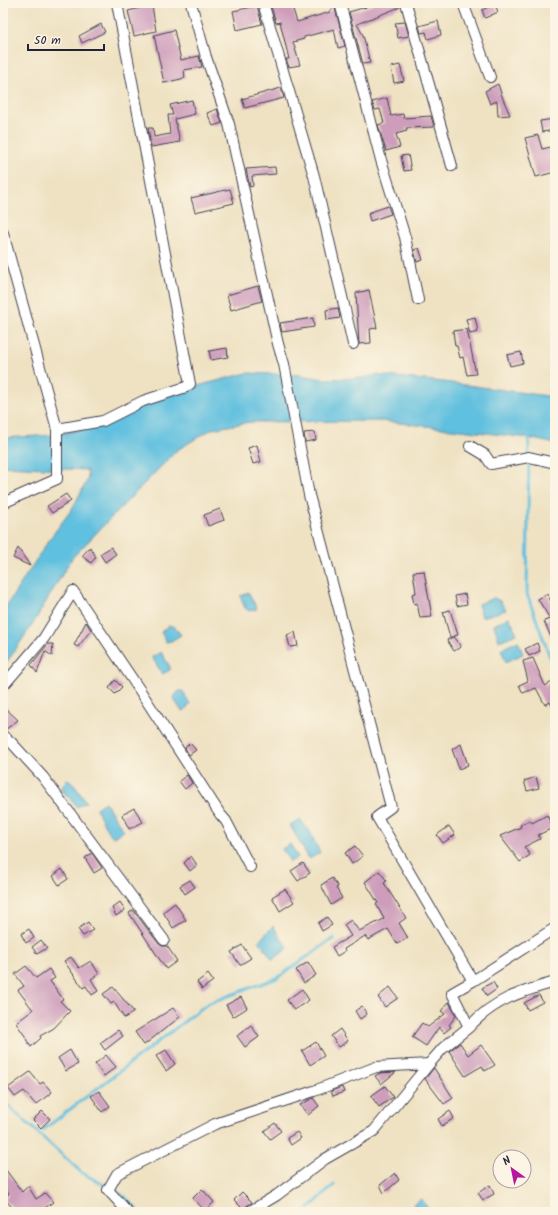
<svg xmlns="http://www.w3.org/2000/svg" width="558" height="1215" font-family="Kalam,sans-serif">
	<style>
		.water { fill: #61c0df; stroke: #42718d }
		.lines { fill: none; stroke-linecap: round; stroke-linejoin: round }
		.stream { stroke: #61c0df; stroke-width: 3 }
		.building { fill: #cd9dbb }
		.minor-casing { stroke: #413f4f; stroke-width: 12 }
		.minor { stroke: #fff; stroke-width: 10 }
	</style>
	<rect width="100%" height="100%" fill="#fcf5e5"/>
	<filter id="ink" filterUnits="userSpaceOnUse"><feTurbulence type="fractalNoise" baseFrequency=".025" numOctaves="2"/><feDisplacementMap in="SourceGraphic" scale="8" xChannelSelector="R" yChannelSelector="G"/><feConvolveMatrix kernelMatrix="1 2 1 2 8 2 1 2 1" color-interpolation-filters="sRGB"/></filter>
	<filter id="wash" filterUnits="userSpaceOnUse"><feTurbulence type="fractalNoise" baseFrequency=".012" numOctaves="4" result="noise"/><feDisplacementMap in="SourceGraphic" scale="16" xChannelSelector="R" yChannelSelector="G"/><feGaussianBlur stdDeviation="0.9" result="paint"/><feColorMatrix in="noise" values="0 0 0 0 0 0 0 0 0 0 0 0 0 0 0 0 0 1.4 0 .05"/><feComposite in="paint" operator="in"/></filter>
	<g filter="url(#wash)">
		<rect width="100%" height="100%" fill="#efe2c3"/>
		<!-- water -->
		<path class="water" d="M247,373L300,375L323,379L363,378L376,375L444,382L555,397V444L529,438L382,421L250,422L212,429L177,450L72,558L34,622L3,668V611L51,537L72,509L88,479L87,470L3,466V438L54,435L83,429L115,418L182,390Z
			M249,593L257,609L249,611L245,608L240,596Z
			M494,598L500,601L506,610L482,617L478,604Z
			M509,617L517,634L499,641L494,625Z
			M168,626H174L181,635L171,641L166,642L161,632Z
			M518,641L523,654L506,662L501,649Z
			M161,652L170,667V670L162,674L152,657Z
			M179,691H183L190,704L184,711L181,710L173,698Z
			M67,779L75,786L86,802L77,807L61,789Z
			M105,802L124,831L113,837L108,832L96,808Z
			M300,819L310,832L320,853L309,859L290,825Z
			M290,844L298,857L290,862L282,849Z
			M273,926L288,948L273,960L259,941Z
			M421,1199L423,1200L428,1209L417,1212L413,1204Z"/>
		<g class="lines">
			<!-- stream -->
			<path class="stream" d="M529,438L527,594L555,671
				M3,1101L82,1173L108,1187
				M43,1130L207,1004L277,978L334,938
				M113,1190L125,1197L139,1212
				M305,1212L334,1185"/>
		</g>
		<g id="blocks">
			<!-- building -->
			<path class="building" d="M270,3H291L297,22L330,12V10L335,8L345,46L338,48L334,29L304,37V39L293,42L300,65L289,67L286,59H289L280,22L276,23Z
				M372,3H400V7L357,24L363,35L370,63L363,64L349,12L373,5Z
				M495,4L498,12L485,18L482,10Z
				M152,5L156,31L134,36L128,11Z
				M257,6L262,24L237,30L233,11Z
				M438,21L441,35L428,39L426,32L421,33L419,26Z
				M405,22L409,36L398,38L395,23Z
				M101,24L105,32L82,43L79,36Z
				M174,30L181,60L199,56L202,67L184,70L185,78L164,83L154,35Z
				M400,65L404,81L394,83L391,67Z
				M498,84L503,99L510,115L498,116L497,101L490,104L485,91Z
				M281,88L284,98L245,108L242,99Z
				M387,98L391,116L403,114L404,118L431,116L434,127L406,128L407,131L396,134L400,147L386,151L378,125L384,123L380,109L375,110L372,102Z
				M192,100L195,114L175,119L180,142L151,147L148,128H153L154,137L170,134L168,115H173L170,105Z
				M217,109L222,123L213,126L207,113Z
				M555,119V130L542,132L540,121Z
				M538,135L542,149L555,146V172L536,177L525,138Z
				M408,155L411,170L404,171L401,156Z
				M275,167L276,174L252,176L253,186L250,187L246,169Z
				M230,189L234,203L195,212L191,198Z
				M388,206L391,214L370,221L368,213Z
				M419,248L423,260L417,262L414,250Z
				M258,286L262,301L231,310L227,295Z
				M369,290L377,328L370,329L371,343L359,344L356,293Z
				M338,308L340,318L327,320L326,310Z
				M475,317L478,332L470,334L466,319Z
				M313,318L314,327L282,332L280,323Z
				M467,329L476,374L467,375L463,357L460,358L457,346H455L453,331Z
				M227,348L228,357L211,360L209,351Z
				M521,352L523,363L510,366L507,355Z
				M315,432L316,440L305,442L304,433Z
				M257,445L261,462L253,464L248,448Z
				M66,494L71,501L52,513L47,506Z
				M220,509L224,520L208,526L204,515Z
				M90,547L96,557L91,563L82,556Z
				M111,547L116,554L105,562L100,554Z
				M18,548L30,566L13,558Z
				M424,571L432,617L420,618L417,603L414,604L412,594L416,593L413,572Z
				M465,594L467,604L457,606L455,596Z
				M547,594L555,609V646L544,621L550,619L538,599Z
				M450,610L458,635L454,636L461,647L454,651L447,640L453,637H450L443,612Z
				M86,622L91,630L78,647L74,645Z
				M295,632L298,646L290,647L287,635Z
				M537,643L540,651L529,656L525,649Z
				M48,644H53L52,656L45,651L37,673L31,665Z
				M533,658L545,686L552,682L555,687V712L550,702L545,705L536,688L523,693L519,685L528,681L523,661Z
				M115,680L122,687L115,694L109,688Z
				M3,706L18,720L5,730H3Z
				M190,743L196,750L189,755L185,748Z
				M461,744L468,765L459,769L452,749Z
				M187,775L192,783L185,789L179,781Z
				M536,777L539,788L527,791L524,781Z
				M134,808L143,822L129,829L122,815Z
				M547,815L553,828L538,835L540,839L524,847L530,855L520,862L500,836L521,827L520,825L530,820L532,823Z
				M449,826L455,835L443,843L437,835Z
				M355,846L363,856L352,864L345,853Z
				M92,853L102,868L94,873L85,858Z
				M191,856L197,865L190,871L184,863Z
				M303,863L310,873L298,881L291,871Z
				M62,869L68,879L59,885L53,876Z
				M379,871L387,881L384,883L406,918L399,923L408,938L397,944L388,929L368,940L365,936L344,949L345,951L337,956L332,947L351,936L344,925L351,920L359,931L384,919L376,904L378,903L365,882Z
				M332,878L338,887L336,888L342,898L331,905L321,885Z
				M190,880L195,887L185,894L180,886Z
				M285,889L294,902L280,911L272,897Z
				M120,902L125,910L116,916L112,908Z
				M175,903L186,920L173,928L163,912Z
				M133,910L159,944L162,946H167L177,961L166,969L129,913Z
				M327,917L332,925L322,931L318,923Z
				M88,922L93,930L83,936L78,929Z
				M29,929L34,938L26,943L21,934Z
				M41,940L47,948L37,954L32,947Z
				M242,945L251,958L240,965L231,952Z
				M71,957L79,968L91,961L99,974L91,979L98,991L92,995L86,986L83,988L64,961Z
				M308,962L316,975L304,983L296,970Z
				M26,966L36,978L49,969L55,978L50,981L63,999L60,1001L70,1011L54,1028L40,1036L41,1038L31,1047L26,1039H27L16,1023L33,1010L18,990L24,986L15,974Z
				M208,974L213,981L202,989L197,982Z
				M493,982L497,989L487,996L482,988Z
				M113,987L134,1012L124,1018L114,1002L111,1004L103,994Z
				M390,987L398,998L385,1007L378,997Z
				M302,989L309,1000L294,1010L287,1000Z
				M539,995L543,1002L528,1010L524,1003Z
				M241,997L247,1008L233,1017L226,1005Z
				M449,1002L456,1016L449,1025L451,1027L444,1033L439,1027L426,1046L412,1037L422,1023L428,1027L445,1014L441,1011Z
				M362,1006L367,1014L360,1019L355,1011Z
				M173,1008L180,1017L144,1045L135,1032Z
				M251,1025L259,1037L245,1047L237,1036Z
				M340,1029L348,1041L339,1047L331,1036Z
				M118,1030L123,1036L105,1050L100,1043Z
				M316,1042L324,1056L310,1065L302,1051Z
				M460,1043L468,1055L481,1045L495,1065L485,1071L482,1066L465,1076L449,1051Z
				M70,1050L78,1064L66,1071L58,1058Z
				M166,1050L175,1064L166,1071L156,1056Z
				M106,1055L116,1067L104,1076L95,1064Z
				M434,1068L453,1098L444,1104L425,1079Z
				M30,1072L40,1084L43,1082L52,1092L36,1105L24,1091L15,1097L8,1088Z
				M396,1072L381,1084L375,1076L380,1073Z
				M385,1086L393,1097L379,1107L371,1096Z
				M342,1087L344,1092L333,1096L331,1091Z
				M99,1091L110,1106L102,1112L91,1096Z
				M313,1098L319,1106L308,1115L300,1105Z
				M42,1111L50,1119L41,1128L33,1120Z
				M450,1111L454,1118L442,1126L438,1119Z
				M275,1123L281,1131L270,1139L264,1131Z
				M297,1132L301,1138L291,1145L287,1138Z
				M3,1166L22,1192L28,1186L36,1199L45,1193L53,1202L39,1212H16L4,1198L9,1194L3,1186Z
				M395,1173L399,1180L384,1193L380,1185Z
				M490,1185L494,1194L483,1200L478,1193Z
				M202,1189L214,1202L205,1211L193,1198Z
				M242,1192L252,1202L243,1209L234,1200Z"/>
		</g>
	</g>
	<g filter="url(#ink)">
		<use href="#blocks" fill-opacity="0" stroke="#413f4f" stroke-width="1"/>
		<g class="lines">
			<defs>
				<path id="minor" d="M191,3L206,57L229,124L278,344L284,364L309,495L391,807L377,817L473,981L555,928
					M263,3L314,176L353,344
					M340,3L381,160L405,237L418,300
					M406,3L452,166
					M463,3L490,77
					M3,233L57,429V479L3,503
					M57,429L103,421L143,401L186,387L190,384L117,3
					M470,446L485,455L491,464L529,457L555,463
					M3,686L44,638L73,591L139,689L220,814L226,821L250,867
					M3,736L11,742L43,777L164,940
					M469,1027C495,999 520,992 555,982
					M128,1212L108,1190L117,1174L215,1124L314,1091L376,1067L429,1064L443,1048L469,1027L452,993L473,981
					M249,1212L277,1195L325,1159L374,1131L429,1064"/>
			</defs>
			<!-- minor casing -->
			<use href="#minor" class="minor-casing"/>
			<!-- minor -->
			<use href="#minor" class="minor"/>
		</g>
	</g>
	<!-- margin -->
	<rect width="558" height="1215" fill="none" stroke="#fcf5e5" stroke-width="16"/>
	<!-- north arrow -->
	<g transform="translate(512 1169) rotate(327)"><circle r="19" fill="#fcf5e5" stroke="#a5a1a1"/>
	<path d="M0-3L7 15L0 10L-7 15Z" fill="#b5179e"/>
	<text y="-6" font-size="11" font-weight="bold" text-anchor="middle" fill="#22223b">N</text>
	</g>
	<!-- scale -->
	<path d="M28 44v6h76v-6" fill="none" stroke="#22223b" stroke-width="2"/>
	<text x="34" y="44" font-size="12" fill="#22223b" stroke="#fcf5e5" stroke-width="3" paint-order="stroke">50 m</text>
</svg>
